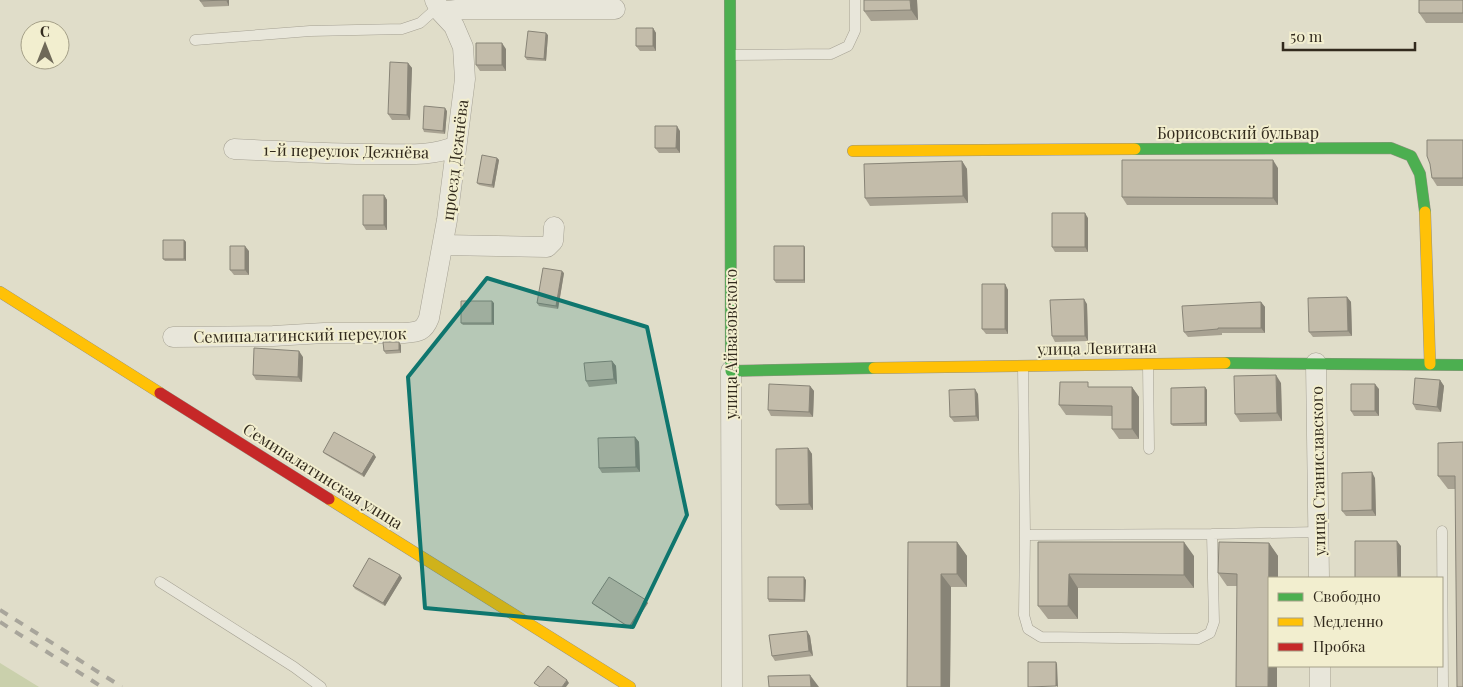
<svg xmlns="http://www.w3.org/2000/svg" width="1463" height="687" font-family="'Playfair Display',serif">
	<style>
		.green { fill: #cad0ac }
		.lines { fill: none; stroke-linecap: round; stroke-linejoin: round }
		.lane-casing { stroke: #a5a193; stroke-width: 11 }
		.street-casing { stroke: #a5a193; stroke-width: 21 }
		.fast-casing { stroke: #949183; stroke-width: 12 }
		.slow-casing { stroke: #949183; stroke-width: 12 }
		.jam-casing { stroke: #949183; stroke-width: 12 }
		.lane { stroke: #e8e6da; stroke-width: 10 }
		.street { stroke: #e8e6da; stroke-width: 20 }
		.fast { stroke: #4caf50; stroke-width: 11 }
		.slow { stroke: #ffc107; stroke-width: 11 }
		.jam { stroke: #c62828; stroke-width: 11 }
		.rail { stroke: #a8a59b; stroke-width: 4; stroke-dasharray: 9 9; stroke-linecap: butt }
		.wall { fill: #a8a292 }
		.shaded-wall { fill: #888477 }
		.building { fill: #c3bcaa; stroke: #888477 }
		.marked { fill: #0f766e; fill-opacity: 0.2; stroke: #0f766e; stroke-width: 4; stroke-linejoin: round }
		.labels { text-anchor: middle; stroke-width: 4; stroke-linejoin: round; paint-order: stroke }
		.street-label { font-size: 16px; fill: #322a1d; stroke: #f2eecf }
	</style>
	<rect width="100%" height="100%" fill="#e0ddc9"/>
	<!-- green -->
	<path class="green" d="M0,663L39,687H0Z"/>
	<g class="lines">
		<defs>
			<path id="lane" d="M195,40L310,31L402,29L420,23L438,7
				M731,55L831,54L848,46L855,31V0
				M1148,364L1149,449
				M1023,366L1025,535L1024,615L1028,629L1041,637L1198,639L1210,633L1214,622L1212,534L1318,532
				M1442,531L1443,687
				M1025,535L1212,534
				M160,582L294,667L321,687"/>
			<path id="street" d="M441,12L463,9H615
				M234,149C282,151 329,154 377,154C403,154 432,157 456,146
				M443,245L547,247L553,241L554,227
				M173,337L273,336L324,333H404C419,332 424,331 429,318L447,220L465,79L463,47L454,26L441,12L435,0
				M1316,363L1319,578
				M731,371L732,687
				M1320,666V687"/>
			<path id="fast" d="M730,0L731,371L874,368
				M1135,149L1391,148L1411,156L1420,174L1425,212
				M1225,363L1463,365"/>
			<path id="slow" d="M853,151L1135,149
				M1425,212L1430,364
				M0,292L160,393
				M874,368L1225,363
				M329,499L630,687"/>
			<path id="jam" d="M160,393L329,499"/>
		</defs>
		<!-- lane casing -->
		<use href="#lane" class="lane-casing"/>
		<!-- street casing -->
		<use href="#street" class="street-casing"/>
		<!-- fast casing -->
		<use href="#fast" class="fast-casing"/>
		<!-- slow casing -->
		<use href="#slow" class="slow-casing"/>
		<!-- jam casing -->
		<use href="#jam" class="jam-casing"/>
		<!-- lane -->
		<use href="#lane" class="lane"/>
		<!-- street -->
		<use href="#street" class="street"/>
		<!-- fast -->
		<use href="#fast" class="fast"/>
		<!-- slow -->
		<use href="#slow" class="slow"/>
		<!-- jam -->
		<use href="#jam" class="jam"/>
		<!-- rail -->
		<path class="rail" d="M0,610L122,687
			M0,622L102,687"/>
	</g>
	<!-- wall -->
	<path class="wall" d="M229,0V6L204,7L200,1Z
		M917,0L918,20L871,21L864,11Z
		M1463,0V23H1426L1419,13Z
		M653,28L656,33V51H640L636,46Z
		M548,35L546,61L527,60L525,57Z
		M506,49V71H480L476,65Z
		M408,63L412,68L410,120H392L388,114Z
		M447,111L445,134L424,132L423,129Z
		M680,131V153H659L655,148Z
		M1463,140V186H1437L1432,178Z
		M497,158L499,160L494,188L479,185L477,183Z
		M962,161L967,169L968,203L870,206L865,198Z
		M1278,168V205H1127L1122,197Z
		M384,195L387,200V230H366L363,225Z
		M1088,218V252H1055L1052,247Z
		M184,240L186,242V261H165L163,259Z
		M804,246L805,248V283H776L774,280Z
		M249,251V275H234L230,270Z
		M564,273L558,309L539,306L537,303Z
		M1005,284L1008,290V334H986L982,329Z
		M1347,297L1351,302L1352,336L1313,337L1309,332Z
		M1261,302L1265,307V333H1222V335L1188,337L1184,332Z
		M494,303V325H463L461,323Z
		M1087,304L1088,341L1055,342L1052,336Z
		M401,345V353L386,354L384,351Z
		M303,357L302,382L256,380L253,375Z
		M612,361L616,366L617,384L589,387L586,381Z
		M1440,380L1444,386L1441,412L1416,410L1413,404Z
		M1281,383L1282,421L1240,422L1235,414Z
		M810,386L814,391L813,417L771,416L768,410Z
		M1091,387H1132L1139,397V439H1119L1112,429V416L1066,415L1059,405Z
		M1205,387L1207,390V426H1173L1171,424Z
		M1379,389V416H1354L1351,411Z
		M978,394L979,421L954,422L950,417Z
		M635,437L639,442L640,472L602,473L599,468Z
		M1463,442L1455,489H1448L1438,476Z
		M808,448L812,454L813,510H780L776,505Z
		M323,452L376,457L364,477L325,454Z
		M1375,478L1376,516H1346L1342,511Z
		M908,542H957L967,556V587H951L950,687H907Z
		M1038,542L1194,556V588H1078V619H1048L1038,606Z
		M1269,543L1278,556V578H1269L1237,586H1227L1218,573Z
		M400,575L402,578L385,606L355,589L353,586Z
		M806,580L805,602H769L768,599Z
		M592,603H648L631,629L594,605Z
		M807,631L810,636L813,656L775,661L772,656Z"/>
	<!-- shaded-wall -->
	<path class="shaded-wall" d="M226,0H229V6Z
		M910,0H917L918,20L911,10Z
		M653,28L656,33V51L653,46Z
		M546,33L548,35L546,61L544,59Z
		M502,43L506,49V71L502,65Z
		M408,63L412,68L410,120L407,115Z
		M445,108L447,111L445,134L443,131Z
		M677,126L680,131V153L676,148Z
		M497,158L499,160L494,188L492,185Z
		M1273,160L1278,168V205L1273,198Z
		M962,161L967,169L968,203L963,196Z
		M384,195L387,200V230L384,225Z
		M1085,213L1088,218V252L1085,247Z
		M184,240L186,242V261L184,259Z
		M245,246L249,251V275L245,270Z
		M804,246L805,248V283L804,280Z
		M562,271L564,273L558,309L556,306Z
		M1005,284L1008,290V334L1005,329Z
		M1347,297L1351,302L1352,336L1348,331Z
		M1084,299L1087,304L1088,341L1085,336Z
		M492,301L494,303V325L492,323Z
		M1261,302L1265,307V333L1261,328Z
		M399,342L401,345V353L399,350Z
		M299,351L303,357L302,382L298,377Z
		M612,361L616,366L617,384L614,379Z
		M1276,375L1281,383L1282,421L1277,413Z
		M1440,380L1444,386L1441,412L1437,407Z
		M1375,384L1379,389V416L1375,411Z
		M810,386L814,391L813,417L809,412Z
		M1132,387L1139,397V439L1132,429Z
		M1205,387L1207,390V426L1205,423Z
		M975,389L978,394L979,421L976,416Z
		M635,437L639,442L640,472L636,467Z
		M808,448L812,454L813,510L809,504Z
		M374,454L376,457L364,477L362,474Z
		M1372,472L1375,478L1376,516L1372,510Z
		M1397,541L1401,546V578H1398Z
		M957,542L967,556V587L957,574Z
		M1184,542L1194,556V588L1184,575Z
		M1269,543L1278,556V578H1269V666H1277V687H1268Z
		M941,574L951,587L950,687H941Z
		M1069,574L1078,588V619L1068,606Z
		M400,575L402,578L385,606L383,603Z
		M804,577L806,580L805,602L804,600Z
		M646,600L648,603L631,629L629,627Z
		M807,631L810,636L813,656L809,651Z
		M1056,662L1057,664L1058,687L1056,686Z
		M810,675L819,687H811Z
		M567,680L569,683L566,687H562Z"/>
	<!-- building -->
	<path class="building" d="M200,0H226L200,1Z
		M864,0H910L911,10L864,11Z
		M1419,0H1463V13H1419Z
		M636,28H653V46H636Z
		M528,31L546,33L544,59L525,57Z
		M476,43H502V65H476Z
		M390,62L408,63L407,115L388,114Z
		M424,106L445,108L443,131L423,129Z
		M655,126H677L676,148H655Z
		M1427,140H1463V178H1432L1430,164L1427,156Z
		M482,155L497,158L492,185L477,183Z
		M1122,160H1273V198L1122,197Z
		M962,161L963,196L865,198L864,164Z
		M363,195H384V225H363Z
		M1052,213H1085V247H1052Z
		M163,240H184V259H163Z
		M230,246H245V270H230Z
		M774,246H804V280H774Z
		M543,268L562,271L556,306L537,303Z
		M982,284H1005V329H982Z
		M1347,297L1348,331L1309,332L1308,298Z
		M1084,299L1085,336H1052L1050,300Z
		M461,301H492V323H461Z
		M1261,302V328H1218V329L1184,332L1182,306Z
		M383,342H399V350L384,351Z
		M254,348L299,351L298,377L253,375Z
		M612,361L614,379L586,381L584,363Z
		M1276,375L1277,413L1235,414L1234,376Z
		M1415,378L1440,380L1437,407L1413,404Z
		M1060,382H1088V387H1132V429H1112V406L1059,405Z
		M769,384L810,386L809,412L768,410Z
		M1351,384H1375V411H1351Z
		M1205,387V423L1171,424V388Z
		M975,389L976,416L950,417L949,390Z
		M334,432L374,454L362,474L323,452Z
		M635,437L636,467L599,468L598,438Z
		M1463,442V687H1457L1455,476H1438V443Z
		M808,448L809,504L776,505V449Z
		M1372,472V510L1342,511V473Z
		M1355,541H1397L1398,578H1355Z
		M908,542H957V574H941V687H907Z
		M1038,542H1184V575L1069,574L1068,606H1038Z
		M1219,542L1269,543L1268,687H1236L1237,574L1218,573Z
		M369,558L400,575L383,603L353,586Z
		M609,577L646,600L629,627L592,603Z
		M768,577H804V600L768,599Z
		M807,631L809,651L772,656L769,635Z
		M1028,662H1056V686L1028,687Z
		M548,666L567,680L562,687H540L534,683Z
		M810,675L811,687H769L768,676Z"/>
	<!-- marked area -->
	<path class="marked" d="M487,278L647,327L687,515L633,627L425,608L408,377Z"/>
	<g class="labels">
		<!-- street labels -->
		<g class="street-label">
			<text x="1238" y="139">Борисовский бульвар</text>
			<text transform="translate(346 151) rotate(1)" y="6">1-й переулок Дежнёва</text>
			<text transform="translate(455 160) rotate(-83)" y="6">проезд Дежнёва</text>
			<text transform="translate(300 335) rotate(-1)" y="6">Семипалатинский переулок</text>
			<text transform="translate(731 344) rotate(-90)" y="6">улица Айвазовского</text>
			<text transform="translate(1097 348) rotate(-1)" y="6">улица Левитана</text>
			<text transform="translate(1318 471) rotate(-91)" y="6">улица Станиславского</text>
			<text transform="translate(323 476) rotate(32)" y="6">Семипалатинская улица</text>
		</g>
	</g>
	<!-- legend -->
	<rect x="1268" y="577" width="175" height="90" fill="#f2eecf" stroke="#a5a088"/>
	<rect x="1278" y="593" width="25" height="8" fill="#4caf50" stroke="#a5a088"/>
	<text x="1313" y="602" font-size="15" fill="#322a1d">Свободно</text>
	<rect x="1278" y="618" width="25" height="8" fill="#ffc107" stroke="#a5a088"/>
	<text x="1313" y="627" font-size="15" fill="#322a1d">Медленно</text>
	<rect x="1278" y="643" width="25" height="8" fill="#c62828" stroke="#a5a088"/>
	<text x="1313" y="652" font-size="15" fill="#322a1d">Пробка</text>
	<!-- north arrow -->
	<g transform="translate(45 45)"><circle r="24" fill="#f2eecf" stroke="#a5a088"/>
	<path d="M0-4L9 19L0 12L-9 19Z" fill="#6f6959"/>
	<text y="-8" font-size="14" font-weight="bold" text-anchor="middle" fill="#322a1d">С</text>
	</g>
	<!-- scale -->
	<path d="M1283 42v8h132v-8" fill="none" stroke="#322a1d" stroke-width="2.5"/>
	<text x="1290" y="42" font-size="15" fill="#322a1d" stroke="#f2eecf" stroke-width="4" paint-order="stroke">50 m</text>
</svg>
